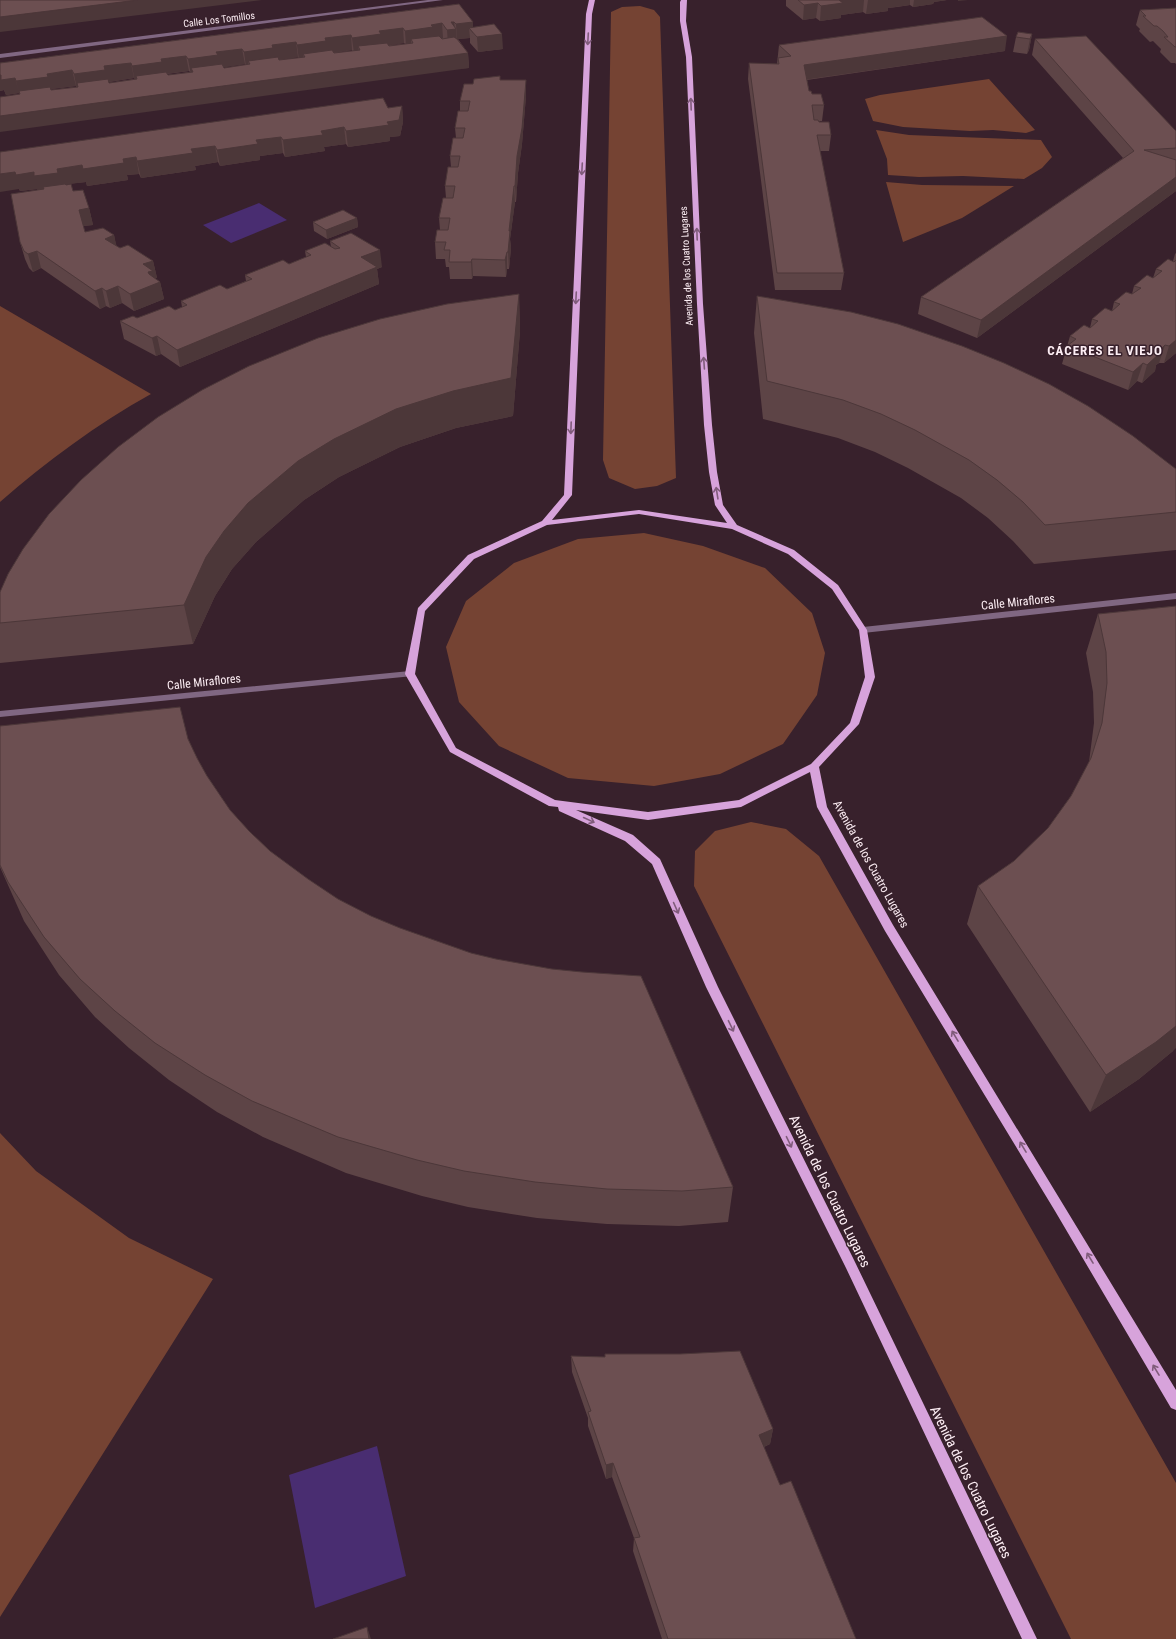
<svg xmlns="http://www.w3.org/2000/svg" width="1176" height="1639" font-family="'Roboto Condensed',sans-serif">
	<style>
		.green { fill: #754333 }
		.water { fill: #492d71 }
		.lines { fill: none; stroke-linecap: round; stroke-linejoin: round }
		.minor { fill: #806782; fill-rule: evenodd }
		.major { fill: #d7a3db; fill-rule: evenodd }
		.wall { fill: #5d4446; fill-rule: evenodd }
		.shaded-wall { fill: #4c3739 }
		.building { fill: #6c4f51; stroke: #4c3739 }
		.oneway { stroke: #805c7b }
		.labels { text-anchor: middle; stroke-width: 3; stroke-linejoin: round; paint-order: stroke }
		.far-street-label { font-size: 10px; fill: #fdeef4; stroke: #38212c }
		.street-label { font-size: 12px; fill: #fdeef4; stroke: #38212c }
		.far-district-label { font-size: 13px; font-weight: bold; letter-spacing: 1px; fill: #fdeef4; stroke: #38212c }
		.near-street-label { font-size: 14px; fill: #fdeef4; stroke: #38212c }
	</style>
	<rect width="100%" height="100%" fill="#38212c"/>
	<!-- green -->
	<path class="green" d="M640,6L654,10L660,17L676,478L657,486L635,489L609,478L603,460L611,12L622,7Z
		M989,79L1035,130L1026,133L993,130L970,131L903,127L873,121L865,99L880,95Z
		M876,130L909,135L1041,140L1052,157L1042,168L1024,179L963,176L919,177L888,175L887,159Z
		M886,182L922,185L1014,186L962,218L903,242Z
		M0,306L151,394C97,424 47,461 0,502Z
		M644,533L703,546L765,568L812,613L825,653L817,695L783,744L720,774L654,786L568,778L499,746L459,702L446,647L466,601L514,563L578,539Z
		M751,822L786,829L819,856L1176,1483V1639H1071L694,886L695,851L715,831Z
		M0,1133L36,1171L129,1238L213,1279L0,1617Z"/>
	<!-- water -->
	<path class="water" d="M259,203L287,220L231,243L203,225Z
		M377,1446L406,1576L315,1608L289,1475Z"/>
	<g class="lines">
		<!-- minor -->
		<path class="minor" d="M428,0H443L0,58V54Z
			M1176,593V599L863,633L859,630L863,627Z
			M410,671L415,674L413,676L0,717V711Z"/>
		<!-- major -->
		<path class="major" d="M589,0H595L592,14L572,495L552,520L639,510L727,523L715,505L709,472L704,425L697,304L686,57L680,21V2L681,0H687L686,21L692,57L703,304L712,425L717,472L723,505L737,525L794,550L838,585L867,630L875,677L859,724L819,767L827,807L893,925L1176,1390V1410L1171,1408L1055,1211L885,931L817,807L810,772L741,807L648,820L576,810L633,835L660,859L718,987L854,1260L1037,1639H1022L846,1268L706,987L652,864L625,841L559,811L558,807L549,806L450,752L405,674L418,608L468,555L542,521L564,495L586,14ZM639,514L732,529L788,554L832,589L859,630L865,677L850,723L811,764L739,800L648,812L555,800L456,748L415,674L425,611L474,559L547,525Z"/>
	</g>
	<!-- wall -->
	<path class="wall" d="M786,0H947L934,2L933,4L913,7L910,5L897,7L888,8V11L866,14L863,12L841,15V18L820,21L816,18L803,20L786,6Z
		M459,4L473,27L503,49L478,52L470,43V38L458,39L468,53L469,68L19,94V93L6,95L4,90L0,91V63ZM404,43L405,44L389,45ZM352,50V51L334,53ZM298,57V58L279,60ZM245,64V65L224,68V67ZM189,71L190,72L168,75L167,74ZM134,78L135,79L109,83V82ZM76,86V87L52,90L51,89Z
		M1176,8V64L1175,63H1171L1160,52L1161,49L1153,41L1150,42L1139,31L1140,29L1136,25L1140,10Z
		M1032,34L1029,50L1027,54L1013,52L1016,37Z
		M1035,39L1176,148V191L977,338L918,314L921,297L1123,158L1032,55Z
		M779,45L1005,51L807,80L809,91L824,105L822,121H819L831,135L829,151H820L844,273L841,290H775L748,79L749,63L777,64Z
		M501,80H526V96L522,144L518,173L516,202H515L510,239L511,248L509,269H507L506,277L473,276L472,279H450L449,267H446L445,259H436L435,242L440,230L439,218L446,198L445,186L451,167L450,156L456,138L455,128L460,111V101L473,84Z
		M402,106L403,122L400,136L390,137V141L348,147L346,144L324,147L325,151L285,157L283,153L260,156V160L220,166L218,162L195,166L196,170L141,178L139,174L127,175L128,180L87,186L86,182L66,184L73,191L89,208L93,225L83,226L85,232L114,235L116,246L120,248L153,261L157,278H155L160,282L164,299L134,311L122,303L110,308L106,306L100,309L41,268L33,272L29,268L25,259L20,242L38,190L37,189L20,191L19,189L0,174L388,108Z
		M357,218L358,227L327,239L314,231L313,222Z
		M330,241L382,267L377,269L379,284L180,367L161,354L156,356L124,339L120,321L137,318L175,310L182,307L181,301L227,289L246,281L245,275L289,264L306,257L305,251L331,247Z
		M1176,253V353L1164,363H1159L1156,365L1155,371L1142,383L1137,381L1128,390L1062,364L1070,336L1090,328L1092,319L1112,311L1114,302L1132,294L1134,286L1153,278L1156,269L1173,261L1175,254Z
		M519,294L520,331L513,416L456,428L400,447L339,477L304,500L256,542L232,569L215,596L193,644L0,663V592Z
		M757,296L1176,469V550L1034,564L1013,541L988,518L961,498L908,468L875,452L838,438L763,419L754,333Z
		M1176,606L1173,1051L1139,1079L1090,1112L967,924L978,886L1014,861L1048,828L1071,796L1089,762L1094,723L1093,692L1086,653L1098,614Z
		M0,726L188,739L197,758L207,776L230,810L249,831L270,851L308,879L733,1187L728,1222L679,1226L607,1224L537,1218L468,1207L422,1196L346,1173L263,1137L217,1112L169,1080L129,1048L95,1017L59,975L24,921L0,867Z
		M571,1356L773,1429L770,1444L764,1447L780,1485L856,1639H662L633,1551L634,1538L612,1477L606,1479L588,1426V1418L572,1372Z"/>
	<!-- shaded-wall -->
	<path class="shaded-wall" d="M138,0H262L0,32V17Z
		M839,0H864L863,12L841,15V18L820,21L821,6Z
		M868,0H910V5L888,8V11L866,14Z
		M914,0H947L934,2L933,4L913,7Z
		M958,0H968L958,1Z
		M818,3L816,18L803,20L804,5Z
		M451,22H454L455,29H456L457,44L448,45L447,30Z
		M473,22V33L469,28L470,38L457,39L456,24Z
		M442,23L443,38L434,40L411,39V45L406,46L405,31L431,25Z
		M403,28L404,43L360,50L358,46L359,52L354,53L352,38L379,31Z
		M502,34L503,49L478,52L477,37Z
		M1032,34L1029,50L1027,54L1030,39Z
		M351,35L352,50L305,57L303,54L304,60H299L297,45L325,38Z
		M1007,36L1005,51L803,80L804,65Z
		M296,42L298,57L250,64L248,61L249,67H246L244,52L272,45Z
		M242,49L245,64L193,72L191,68L193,74L191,75L188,59L216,52Z
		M468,53L469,68L0,132V116Z
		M186,56L189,71L165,74L136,76L137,82H135L132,66L161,59Z
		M131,63L134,78L108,82L104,66Z
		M72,70L76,86L51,89L52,93L20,97L16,81L47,74Z
		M105,70L109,86L77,90L74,74Z
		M0,75L15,78L19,93L6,95L4,90L0,91Z
		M526,80V96L522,144L518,173L516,202L515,186L517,156Z
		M402,106L403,122L400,136L390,137V141L348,147L346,131L387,122Z
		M344,127L346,144L324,147L325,151L285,157L283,140L321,131Z
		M281,137L283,153L260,156V160L220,166L217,150L256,140Z
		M215,146L218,162L195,166L196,170L141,178L137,161L191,149Z
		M136,157L139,174L127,175L128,180L87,186L86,182L61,185L44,192L38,193L37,189L20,191L19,189L0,192V174L15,172L57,169Z
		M1176,177V191L977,338L981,320Z
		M514,186L515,202L510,239L511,248L509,269L508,252L509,231Z
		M89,208L93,225L83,226L79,210Z
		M357,218L358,227L327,239L326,230Z
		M114,235L118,252L105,239Z
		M380,250L382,267L377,269L379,284L180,367L177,350L361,257Z
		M37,251L41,268L33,272L28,254Z
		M507,252V269L506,277L505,260Z
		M472,259L473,276L472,279L471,262Z
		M153,261L157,278L154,279L160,282L164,299L134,311L130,294L143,264Z
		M118,286L122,303L110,308L106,291Z
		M102,288L106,306L100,309L95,291Z
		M519,294L520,331L513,416L456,428L400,447L339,477L304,500L256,542L232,569L215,596L193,644L184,605L206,557L224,531L248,503L298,461Z
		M157,336L161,354L156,356L152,338Z
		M1176,340V353L1164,363L1169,346Z
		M1165,345L1159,363L1156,365L1155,371L1142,383L1147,365L1156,352Z
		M1143,363L1137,381L1128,390L1133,372Z
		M1176,1026V1048L1173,1051L1139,1079L1090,1112L1106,1075Z
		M773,1429L770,1444L756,1450L759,1435Z
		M613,1463L612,1477L606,1479V1465Z
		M367,1627L371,1639H369Z"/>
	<!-- building -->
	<path class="building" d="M0,0H138L0,17Z
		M798,0H843H839L843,3L821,6L818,3L804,5Z
		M459,4L473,22L456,24L454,22H451L456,29L447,30L442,23L431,25L433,27L405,31L403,28L379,31L381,34L352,38L351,35L325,38L326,41L297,45L296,42L272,45L273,48L244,52L242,49L216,52L218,55L188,59L186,56L161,59L162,62L132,66L131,63L104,66L105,70L74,74L72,70L47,74L48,77L16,81L15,78L1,80V75H0V63Z
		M1176,8V47H1175L1164,37H1168L1163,31L1157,26H1154L1143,16H1146L1140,10Z
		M982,17L1007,36L804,65L809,91H811L812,94H821L824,105H812L814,120H818L819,122H829L831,135H817L844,273H777L749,63L779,64L778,58L791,56L779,45Z
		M494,24L502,34L477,37L469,28Z
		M1018,32L1032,34L1030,39L1016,37Z
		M439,36L442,39L454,37L457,39L468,53L0,116V97L20,94L19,91L50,87L51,90L78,87L77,83L108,79L109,83L137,79L136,76L166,72L168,75L193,72L191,68L222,64L224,68L250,64L248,61L278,57L279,60L305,57L303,54L332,50L334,53L360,50L358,46L387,43L389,46L413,43L411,39Z
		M1086,36L1176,131V148L1144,150L1176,160V177L981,320L921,297L1134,151L1035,39Z
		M500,76V80H526L522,128L517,156L515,186H514L509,231H510L508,252H507L505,260L472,259L471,262H449L450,250H444L446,242H435L437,230H448L450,218H439L443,198H453L455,186H445L448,167H458L460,156H450L453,138H463L465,128H455L458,111H468L470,101H460L464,84H473L474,79Z
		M383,98L388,108L402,106L399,120L387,122L389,125L346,131L344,127L321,131L323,135L283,140L281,137L256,140L258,144L217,150L215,146L191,149L193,153L137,161L136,157L123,159L124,163L83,169L82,165L57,169L58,173L34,176V172L16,175L15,172L0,174V152Z
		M65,184L66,185L71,184L73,191L83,190L89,208L79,210L85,232L103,228L114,235L105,239L120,248L128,245L153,261L143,264L153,271L148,272L149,274L160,282L130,294L118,286L106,291L102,288L95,291L37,251L28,254L24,251L20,242L11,194L44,189L43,187Z
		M343,210L357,218L326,230L313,222Z
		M351,233L380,250L361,257L377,267L177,350L157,336L152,338L120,321L133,316L137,318L169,306L175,310L187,305L181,301L220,285L227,289L252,279L245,275L283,260L289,264L311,255L305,251L325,243L335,249L340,248L330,241Z
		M1168,259L1174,262L1176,260V340L1169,346L1165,345L1162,348L1156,352L1160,353L1147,365L1143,363L1133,372L1067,346L1076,339L1070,336L1084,325L1090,328L1098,321L1092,319L1105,308L1112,311L1120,304L1114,302L1126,292L1132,294L1141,288L1134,286L1147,275L1153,278L1162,271L1156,269Z
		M519,294L511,378L453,391L396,409L334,439L298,461L248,503L224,531L206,557L184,605L0,623V592L8,574L23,549L49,514L81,480L118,447L158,417L202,390L249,366L318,338L380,319L447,304Z
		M757,296L851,312L898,324L962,346L1004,363L1049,384L1088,406L1133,436L1176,469V512L1045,525L1023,502L997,480L969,460L915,430L881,414L843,400L767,381Z
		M1176,606V1026L1156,1042L1106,1075L978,886L1014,861L1048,828L1071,796L1091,758L1102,723L1107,683L1106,652L1098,614Z
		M180,707L188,739L197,758L207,776L230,810L249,831L270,851L308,879L338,899L371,916L400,928L471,953L496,959L552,969L582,972L641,976L733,1187L682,1191L607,1189L535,1182L464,1171L417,1160L338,1137L252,1101L205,1075L155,1043L115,1011L80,979L44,937L8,882L0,865V726Z
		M740,1351L773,1429L759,1435L780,1485L791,1481L856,1639H668L634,1538L640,1537L613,1463L606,1465L588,1412L591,1411L571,1356L605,1357V1354H680Z
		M367,1627L369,1639H333Z"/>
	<!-- one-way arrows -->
	<defs><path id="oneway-shaft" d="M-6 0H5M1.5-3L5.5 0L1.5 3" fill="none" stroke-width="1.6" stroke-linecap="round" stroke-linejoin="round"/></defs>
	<g class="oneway">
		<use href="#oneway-shaft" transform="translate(588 39) rotate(93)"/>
		<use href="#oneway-shaft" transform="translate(691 104) rotate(-92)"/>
		<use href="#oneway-shaft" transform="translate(582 169) rotate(93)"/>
		<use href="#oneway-shaft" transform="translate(697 234) rotate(-92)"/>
		<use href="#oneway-shaft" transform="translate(576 298) rotate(93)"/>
		<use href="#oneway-shaft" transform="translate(704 363) rotate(-94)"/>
		<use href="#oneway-shaft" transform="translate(571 428) rotate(92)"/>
		<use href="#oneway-shaft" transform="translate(717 493) rotate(-99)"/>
		<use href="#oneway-shaft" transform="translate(589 820) rotate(25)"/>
		<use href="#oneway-shaft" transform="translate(676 908) rotate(66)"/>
		<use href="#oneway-shaft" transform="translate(731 1026) rotate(64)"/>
		<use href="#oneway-shaft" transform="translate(955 1036) rotate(-121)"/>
		<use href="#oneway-shaft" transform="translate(789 1142) rotate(64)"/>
		<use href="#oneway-shaft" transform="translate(1023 1147) rotate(-121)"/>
		<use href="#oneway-shaft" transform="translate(1090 1258) rotate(-121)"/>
		<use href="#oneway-shaft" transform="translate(1156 1370) rotate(-121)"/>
	</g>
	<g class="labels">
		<!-- far-street labels -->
		<g class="far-street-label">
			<text transform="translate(219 19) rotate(-7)" y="4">Calle Los Tomillos</text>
			<text transform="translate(686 266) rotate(-93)" y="4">Avenida de los Cuatro Lugares</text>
		</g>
		<!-- street labels -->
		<g class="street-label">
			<text transform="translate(1018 602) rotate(-6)" y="4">Calle Miraflores</text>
			<text transform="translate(204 682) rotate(-6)" y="4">Calle Miraflores</text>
			<text transform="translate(871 864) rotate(61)" y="4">Avenida de los Cuatro Lugares</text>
		</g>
		<!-- far-district labels -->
		<g class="far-district-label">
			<text x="1105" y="355">CÁCERES EL VIEJO</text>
		</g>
		<!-- near-street labels -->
		<g class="near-street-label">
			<text transform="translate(830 1191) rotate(64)" y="5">Avenida de los Cuatro Lugares</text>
			<text transform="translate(971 1482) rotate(64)" y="5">Avenida de los Cuatro Lugares</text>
		</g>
	</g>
</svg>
